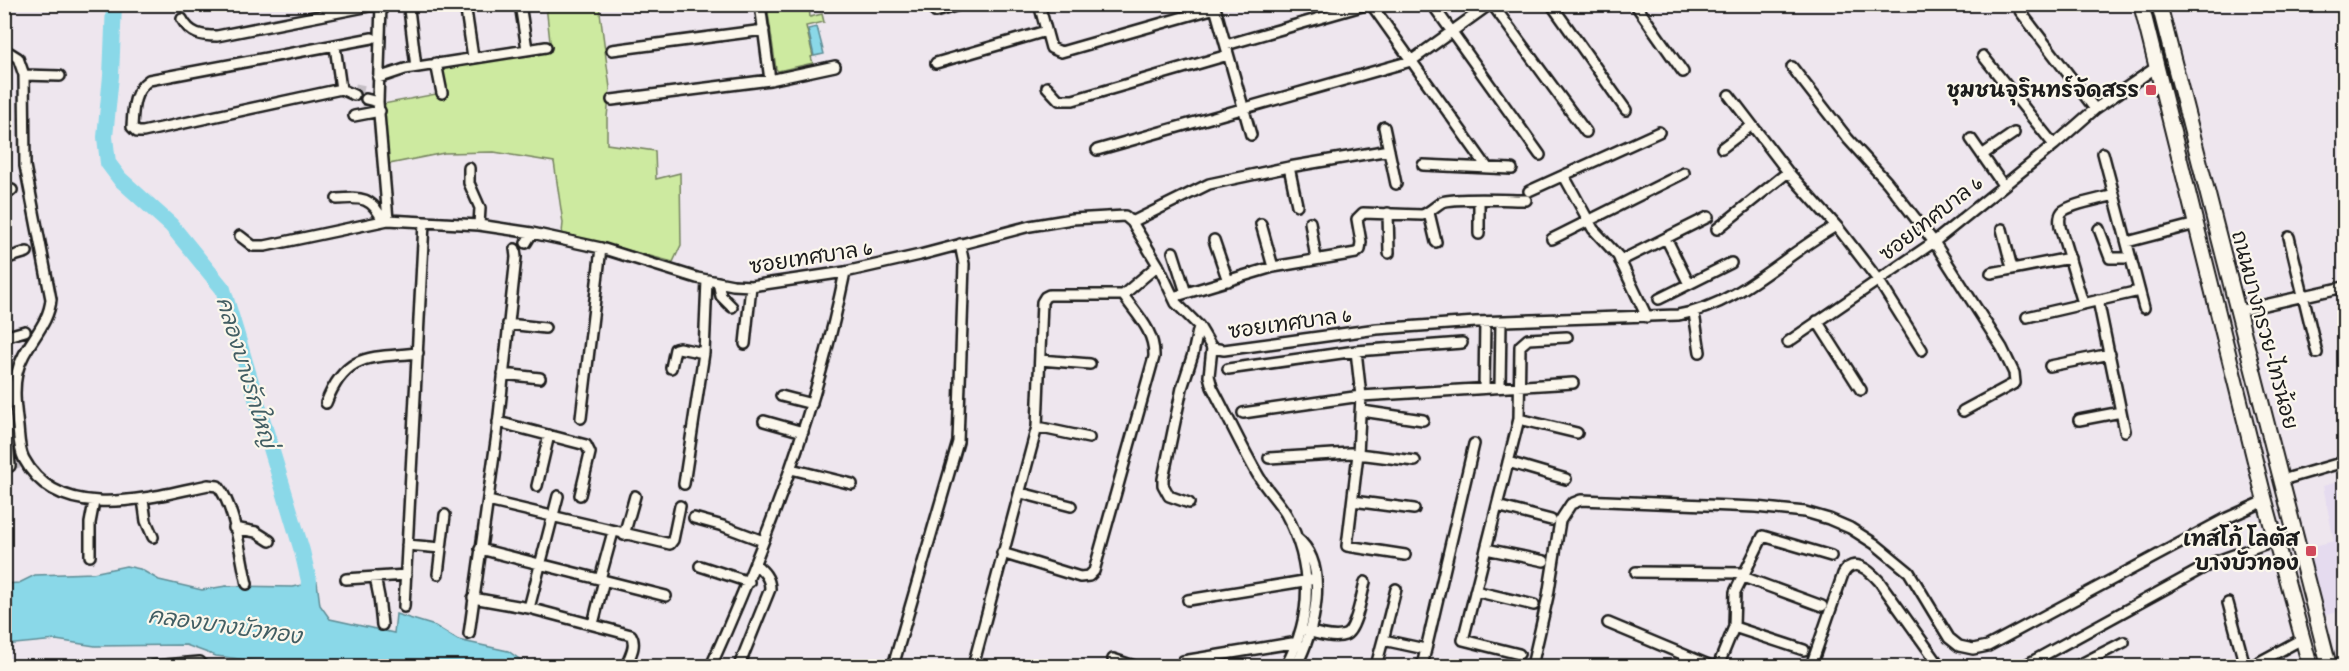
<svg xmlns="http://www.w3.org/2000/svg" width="2349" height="671" font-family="Dekko,'Playpen Sans Thai',sans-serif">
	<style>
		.built { fill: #e5dbef }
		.green { fill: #cdeaa0; stroke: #74835e; stroke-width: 1.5 }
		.water { fill: #8ad8e8; stroke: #5e8d96; stroke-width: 1.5 }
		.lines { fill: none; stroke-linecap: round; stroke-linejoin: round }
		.river { stroke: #8ad8e8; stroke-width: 16 }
		.street-tunnel { stroke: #c4bec4; stroke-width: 9; stroke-dasharray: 9 4.5; stroke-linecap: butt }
		.street-casing { stroke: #1c1c1c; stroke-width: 14 }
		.secondary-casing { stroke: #1c1c1c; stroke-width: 18 }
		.street { stroke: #fbf7ec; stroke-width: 9 }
		.secondary { stroke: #fbf7ec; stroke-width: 14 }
		.poi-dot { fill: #d1495b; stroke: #fbf7ec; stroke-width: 2 }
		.labels { text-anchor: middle; stroke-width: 4.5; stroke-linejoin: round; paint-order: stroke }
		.poi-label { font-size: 21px; font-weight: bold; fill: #1c1c1c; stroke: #fbf7ec; text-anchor: end }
		.street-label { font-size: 21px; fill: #1c1c1c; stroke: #fbf7ec }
		.water-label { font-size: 22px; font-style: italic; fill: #425e63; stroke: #fbf7ec }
	</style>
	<rect width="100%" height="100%" fill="#eee6ee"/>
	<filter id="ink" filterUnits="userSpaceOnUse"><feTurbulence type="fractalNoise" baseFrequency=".0167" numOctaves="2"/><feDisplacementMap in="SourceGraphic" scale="12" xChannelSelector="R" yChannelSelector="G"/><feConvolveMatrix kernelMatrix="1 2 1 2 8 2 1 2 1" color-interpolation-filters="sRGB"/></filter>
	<g filter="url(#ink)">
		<!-- built -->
		<path class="built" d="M2344,480V610L2323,616L2306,548L2334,541L2323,486Z"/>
		<!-- green -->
		<path class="green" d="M546,5H599L610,88L607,117V144L655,151L656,179L680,173L681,245L673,262L562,233L563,223L554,162L494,152L444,153L389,164L383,104L447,92L441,68L551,51Z
			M767,5H809L810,17L822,14L824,22L806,26L813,56L811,57L813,63L778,71L776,69Z"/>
		<!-- water -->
		<path class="water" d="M817,27L824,54L814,56L808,29Z
			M126,566L140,569L159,580L202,590L226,586L293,587L317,582L320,605L330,619L394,633L396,614L435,626L458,640L508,651L529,666H293L216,656L186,645L95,646L56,640L5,645L4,584L19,583L35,575L93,573Z"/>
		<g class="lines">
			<!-- river -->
			<path class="river" d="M114,4L111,76L105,137L108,163L120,179L171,225L223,289L302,551L309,581L307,605"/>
			<!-- street-tunnel -->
			<path class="street-tunnel" d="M355,88L366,90
				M16,464L20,463"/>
			<defs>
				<path id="street" d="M381,4L378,102L388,220
					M465,4L473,57
					M520,4L527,49
					M760,4L770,80
					M1039,4L1051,48L1061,52L1215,8
					M1214,4L1251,135
					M1371,4L1487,167
					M1432,4L1540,155
					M1492,4L1586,132
					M1551,4L1626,110
					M1635,4L1683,72
					M409,9L416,67
					M2020,11L2095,109
					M935,12L962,4
					M182,19C190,34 201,36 217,36L380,4
					M1226,45L1369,4
					M335,46L341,89L354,95
					M612,50L764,30
					M4,53H10L18,58L24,75L25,166L51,299C49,327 23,345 17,373C13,391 16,410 18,427C19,437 19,450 24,459C59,525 151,497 208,485L218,486C236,508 240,556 247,584
					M1983,56L2054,145
					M436,63L442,93
					M936,63L1046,31
					M1792,67L1848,139L1887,182L1934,242L2002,348L2014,373L2015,383L1963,411
					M24,75L60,76
					M378,78L405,69L546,47
					M1047,87L1059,100H1073L1228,55
					M341,89L143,132H137L132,127C133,109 133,91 149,80L372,38
					M1729,95L1788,172L1839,229L1879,281L1922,350
					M366,99L378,102
					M612,100L770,80L835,66
					M354,116L380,111
					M4,124L7,123
					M1384,127L1396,184
					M1971,139L2003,185
					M1722,148L1752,125
					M1097,150L1411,61L1490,4
					M2103,153L2144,308
					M1982,155L2014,133
					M1423,165L1512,169
					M1289,167L1297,205
					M469,168V183L480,208L479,225
					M1564,176L1593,229L1618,256L1647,317
					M1529,191L1659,132
					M4,192L12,190
					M337,199C362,197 372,197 383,221
					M1479,200V234
					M1388,213L1389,253
					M1429,213L1436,242
					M1132,222L1209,184L1289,167L1389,150
					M1310,222L1316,259
					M1261,224L1273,267
					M1717,229L1788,172
					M2002,229L2012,268
					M2099,229L2110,258H2131
					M240,236L253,246H265L388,220L479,225L532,233L601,248L697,278L733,285L751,286L845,272L920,255L1030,226L1072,219L1125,216L1132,222L1158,265L1176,303L1199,326L1212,348L1224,350L1377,329L1476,322L1678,315C1741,304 1782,256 1836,226
					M2289,237L2317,353
					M1666,238L1689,284
					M1552,239L1684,173
					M1214,240L1228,281
					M2127,242L2196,224
					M526,243L532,233
					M1173,252L1186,293
					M4,259L27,252
					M1620,261L1708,217
					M1991,273L2070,258
					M718,282L721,296L732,307
					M1173,297L1273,267L1356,253L1360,250L1361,242L1357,219L1363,213L1422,215C1430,212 1435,206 1442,202C1455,197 1510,200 1526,200
					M1659,299L1731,263
					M2098,300L2125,431
					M2083,303L2060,227C2060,222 2058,217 2062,212C2070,204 2102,199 2114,195
					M2238,311L2344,287
					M1694,313L1700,352
					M2027,317L2139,291
					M1817,321L1861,390
					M508,324L545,328
					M4,337L25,331
					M1788,342L1934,242L2054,145L2095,109L2158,66
					M1462,343L1356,351L1361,396L1573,383
					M745,344L751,286
					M1212,348L1209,376L1212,387C1228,417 1242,448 1259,477C1267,490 1278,501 1286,514C1313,564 1313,616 1286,666
					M1040,360L1090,364
					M2050,366L2110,354
					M671,368L675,349L679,348L704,353
					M1228,369L1356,351
					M503,374L540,378
					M1500,387L1501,322
					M1484,388L1485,322
					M4,394L10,466
					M781,396L812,404
					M326,403C346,352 370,358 418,353
					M1362,411L1423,420
					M1243,413L1361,396L1358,454L1347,546L1405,555
					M581,418L601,248
					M1519,419L1577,433
					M2079,420L2121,412
					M764,421L803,432
					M498,422L586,445L590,453L580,495
					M1037,427L1089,438
					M1269,458L1350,453L1415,461
					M1508,462L1566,479
					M791,469L852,484
					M2282,480L2344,462
					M684,484L704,353L707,280
					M537,486L549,435
					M1021,493L1071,506
					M143,499L146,521L153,537
					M488,501L670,544L673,540L680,506
					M1353,501L1414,509
					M1189,503L1169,496L1163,485V479L1182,388L1193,354L1199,326
					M1497,506L1551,520
					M694,518L723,526L763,541
					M234,528L256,532L270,541
					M624,535L635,496
					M407,545L441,548
					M480,549L666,596
					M1486,549L1544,561
					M1002,553L1080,577L1089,576L1094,571L1154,357C1155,331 1137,315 1123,295
					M90,556V523L94,502
					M700,566L749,582
					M1636,572L1745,573
					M438,574L445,515
					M375,577L379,597L382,625
					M1743,577L1822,606
					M346,579L406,575
					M600,579L613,532
					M1475,591L1534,605
					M473,598L529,608L631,635C637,645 630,656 626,666
					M1188,600L1310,580
					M2228,603L2245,666
					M404,607L424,223
					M529,608L558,496
					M1608,623L1711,666
					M593,624L604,580
					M1734,627L1804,650
					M1308,631C1318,634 1335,639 1345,635C1356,631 1362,593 1365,582
					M469,634L497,434L516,257L515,249
					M1383,640L1396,589
					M1519,654L1463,640L1519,419L1520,346L1528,339L1567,337
					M1113,659L1134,666
					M1183,661L1292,643L1300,646
					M153,666L200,662
					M711,666C768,539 817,409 845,272
					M739,666L770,589C770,577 763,571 755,564
					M893,666L958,442L964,264L960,244
					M973,666L1037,427L1042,302L1045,297L1049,295H1123L1158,265
					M1296,666C1314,633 1331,566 1297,538
					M1376,666L1383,640L1425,649
					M1422,666L1474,444
					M1532,666L1548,596L1560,521L1571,504L1581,500L1756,507L1805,512L1829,519L1850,528L1875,544L1909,572L1949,638L1959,646L1973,649L1988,646L2227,518L2265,501
					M1718,666L1734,627L1735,592L1763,536L1831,556
					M1811,666L1843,574C1853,556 1869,570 1879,581L1940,666
					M2024,666L2214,562L2276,540
					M2077,666L2124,642
					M2252,666L2302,639
					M2329,666L2344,662"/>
				<path id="secondary" d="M2141,4L2265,501L2310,666
					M2159,4L2329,666"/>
			</defs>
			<!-- street casing -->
			<use href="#street" class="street-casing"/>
			<!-- secondary casing -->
			<use href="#secondary" class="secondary-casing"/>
			<!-- street -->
			<use href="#street" class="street"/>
			<!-- secondary -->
			<use href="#secondary" class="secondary"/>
		</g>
	</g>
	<!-- markers -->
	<g class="poi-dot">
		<rect x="2145" y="84" width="12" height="12" rx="3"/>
		<rect x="2305" y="545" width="12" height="12" rx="3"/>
	</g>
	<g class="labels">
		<!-- poi labels -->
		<g class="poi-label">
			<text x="2139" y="97">ชุมชนจุรินทร์จัดสรร</text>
			<text x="2299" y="546">เทสโก้ โลตัส<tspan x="2299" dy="24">บางบัวทอง</tspan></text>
		</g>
		<!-- street labels -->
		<g class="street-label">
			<text transform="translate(1931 218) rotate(-38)" y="7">ซอยเทศบาล 6</text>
			<text transform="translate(811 257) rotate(-9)" y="7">ซอยเทศบาล 6</text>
			<text transform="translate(1290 323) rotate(-8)" y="7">ซอยเทศบาล 6</text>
			<text transform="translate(2265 330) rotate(75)" y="7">ถนนบางกรวย-ไทรน้อย</text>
		</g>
		<!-- water labels -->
		<g class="water-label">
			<text transform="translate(247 372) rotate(73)" y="8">คลองบางรักใหญ่</text>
			<text transform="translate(225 625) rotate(8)" y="8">คลองบางบัวทอง</text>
		</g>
	</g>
	<!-- margin -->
	<rect width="2349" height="671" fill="none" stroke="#fbf7ec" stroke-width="24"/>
	<rect x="12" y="12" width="2325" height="647" fill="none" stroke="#1c1c1c" stroke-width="2" filter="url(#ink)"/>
</svg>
